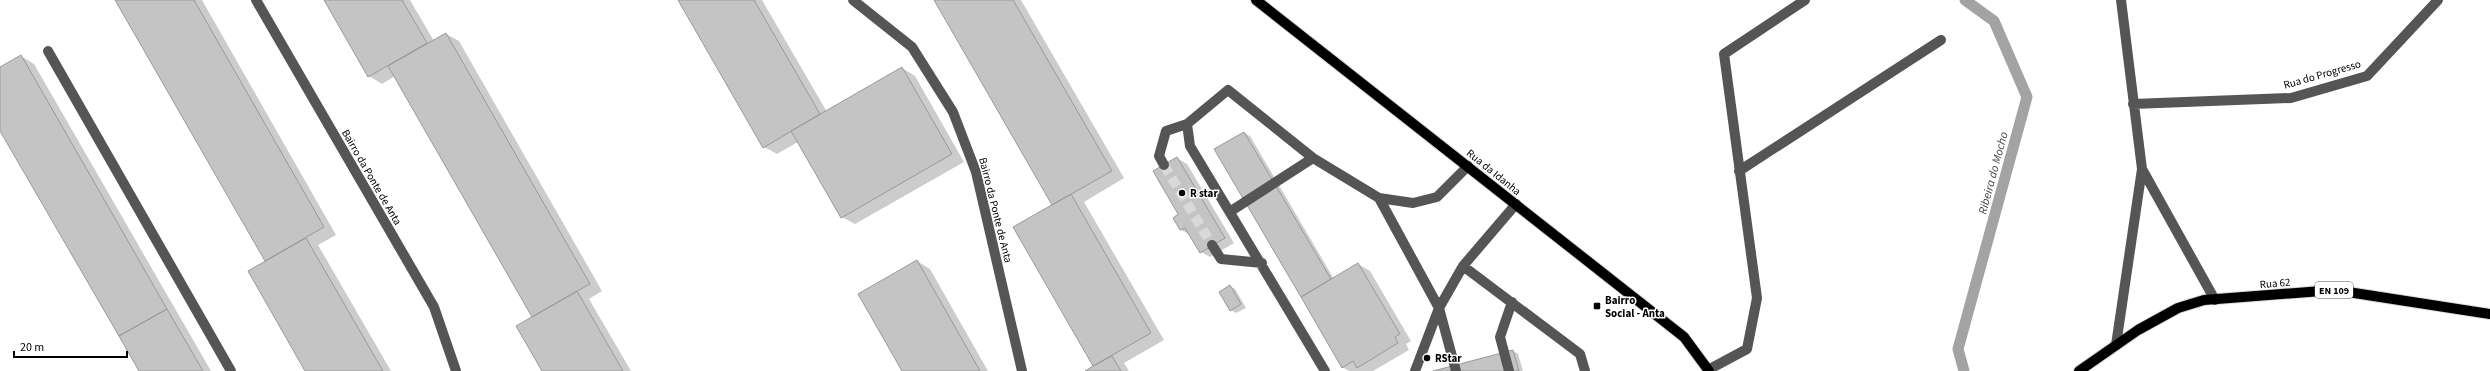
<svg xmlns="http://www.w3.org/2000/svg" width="2490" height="371" font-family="'Source Sans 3',sans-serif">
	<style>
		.shadow { fill: #0003 }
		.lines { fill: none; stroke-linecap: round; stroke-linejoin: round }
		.stream { stroke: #a3a3a3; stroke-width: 11 }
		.building { fill: #c4c4c4; stroke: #999 }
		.minor-tunnel { stroke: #d9d9d9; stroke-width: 10; stroke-dasharray: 10 5; stroke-linecap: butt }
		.major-casing { stroke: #dbdbdb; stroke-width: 12 }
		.minor { stroke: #555; stroke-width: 10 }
		.major { stroke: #000; stroke-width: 10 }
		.poi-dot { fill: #000; stroke: #fff; stroke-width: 1.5 }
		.labels { text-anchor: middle; stroke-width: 3; stroke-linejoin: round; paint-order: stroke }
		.shield { fill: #fff; stroke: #4c4c4c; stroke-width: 1 }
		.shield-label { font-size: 10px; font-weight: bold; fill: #000 }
		.street-label { font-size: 11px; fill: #000; stroke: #fff }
		.poi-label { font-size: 11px; font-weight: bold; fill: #000; stroke: #fff; text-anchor: start }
		.water-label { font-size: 12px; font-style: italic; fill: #444; stroke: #fff }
	</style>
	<rect width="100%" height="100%" fill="#fff"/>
	<!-- shadow -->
	<path class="shadow" d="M116,0H202L336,235L318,245L391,371H306L267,261Z
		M325,0H410L434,41L446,34L459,41L602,291L589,299L631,371H543L534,317L395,76L382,84L369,76Z
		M679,0H762L827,112L902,68L915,76L964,162L855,224L842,217L798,142L777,154L764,147Z
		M935,0H1021L1124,178L1084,202L1164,340L1124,363L1129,371H1087L1095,367L1014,228L1054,206Z
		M21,56L34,64L211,371H139L0,129V68Z
		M1244,133L1250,136L1334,279L1358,264L1370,271L1411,341L1406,344L1409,350L1373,371H1349L1342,367L1302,296Z
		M1177,158L1187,164L1234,243L1210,257L1201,252L1191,235L1181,230L1174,218L1179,215Z
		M917,261L930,269L988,371H904Z
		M1230,286L1235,289L1246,308L1236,313L1231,310Z
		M1513,351L1518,354L1523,371H1437Z"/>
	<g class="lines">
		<!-- stream -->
		<path class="stream" d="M1964,371L1958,349L2027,97L1994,21L1965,0"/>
	</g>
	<!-- building -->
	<path class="building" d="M115,0H194L324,227L265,261Z
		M324,0H402L427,43L368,77Z
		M678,0H754L820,114L763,148Z
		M934,0H1013L1112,171L1052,205Z
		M446,33L590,284L532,317L388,66Z
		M21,55L167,309L119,336L0,131V67Z
		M902,67L952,154L841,218L791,131Z
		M1244,132L1331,279L1301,297L1214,149Z
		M1177,157L1225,238L1200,253L1185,228L1180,230L1173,218L1178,214L1153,171Z
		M1071,194L1151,333L1093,366L1013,227Z
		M306,238L383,371H305L248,271Z
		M917,260L980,371H902L858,294Z
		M1358,263L1400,334L1395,337L1398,343L1357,368L1353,361L1342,368L1301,297Z
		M1230,285L1241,304L1230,311L1219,292Z
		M577,291L623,371H542L516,326Z
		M167,309L203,371H139L119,336Z
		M1513,350L1519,371H1433Z
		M1112,356L1121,371H1085L1093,366Z"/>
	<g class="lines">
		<!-- minor-tunnel -->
		<path class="minor-tunnel" d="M1164,165L1212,245"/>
		<defs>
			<path id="major" d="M1256,0L1684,337L1709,371
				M2079,371L2138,330L2178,308L2204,300L2335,290L2490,314"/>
		</defs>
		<!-- major casing -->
		<use href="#major" class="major-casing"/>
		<!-- minor -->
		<path class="minor" d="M256,0L434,307L456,371
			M853,0L912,47L953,112L976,172L1022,371
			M48,51L231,371
			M2133,104L2291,98L2367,76L2438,0
			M1187,124L1190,146L1325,371
			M1164,165L1159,156L1166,131L1187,124L1228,90L1313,158L1379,198L1413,203L1437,197L1468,166
			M2142,169L2215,300
			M1739,171L1941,40
			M1379,198L1439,308L1415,371
			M1231,211L1313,158
			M1212,245L1221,259L1262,263
			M1463,266L1580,354L1585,371
			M2116,345L2142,169L2121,0
			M1708,370L1747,349L1757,298L1724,54L1805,0
			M1456,371L1439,308L1463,266L1516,204
			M1509,371L1500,337L1512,302"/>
		<!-- major -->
		<use href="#major" class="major"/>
	</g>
	<!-- markers -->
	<g class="poi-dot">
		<circle cx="1182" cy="193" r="4"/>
		<rect x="1593" y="302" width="8" height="8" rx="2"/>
		<circle cx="1427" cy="358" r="4"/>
	</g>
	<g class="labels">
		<!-- shield labels -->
		<rect class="shield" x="2315" y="282" width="38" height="16" rx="3"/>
		<g class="shield-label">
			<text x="2334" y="294">EN 109</text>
		</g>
		<!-- street labels -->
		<g class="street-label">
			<text transform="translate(2322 74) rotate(-16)" y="4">Rua do Progresso</text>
			<text transform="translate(1494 172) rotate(39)" y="4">Rua da Idanha</text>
			<text transform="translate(372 177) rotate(60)" y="4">Bairro da Ponte de Anta</text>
			<text transform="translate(996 210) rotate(76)" y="4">Bairro da Ponte de Anta</text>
			<text transform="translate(2275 283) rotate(-5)" y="4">Rua 62</text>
		</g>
		<!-- poi labels -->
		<g class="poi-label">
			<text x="1190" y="197">R star</text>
			<text x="1605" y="304">Bairro<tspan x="1605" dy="13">Social - Anta</tspan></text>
			<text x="1435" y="362">RStar</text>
		</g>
		<!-- water labels -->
		<g class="water-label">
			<text transform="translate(1993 173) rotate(-75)" y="4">Ribeira do Mocho</text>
		</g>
	</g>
	<!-- scale -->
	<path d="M14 351v6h113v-6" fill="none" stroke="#000000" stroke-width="2"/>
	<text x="20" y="351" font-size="12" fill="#000000" stroke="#ffffff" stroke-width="3" paint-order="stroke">20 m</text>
</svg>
